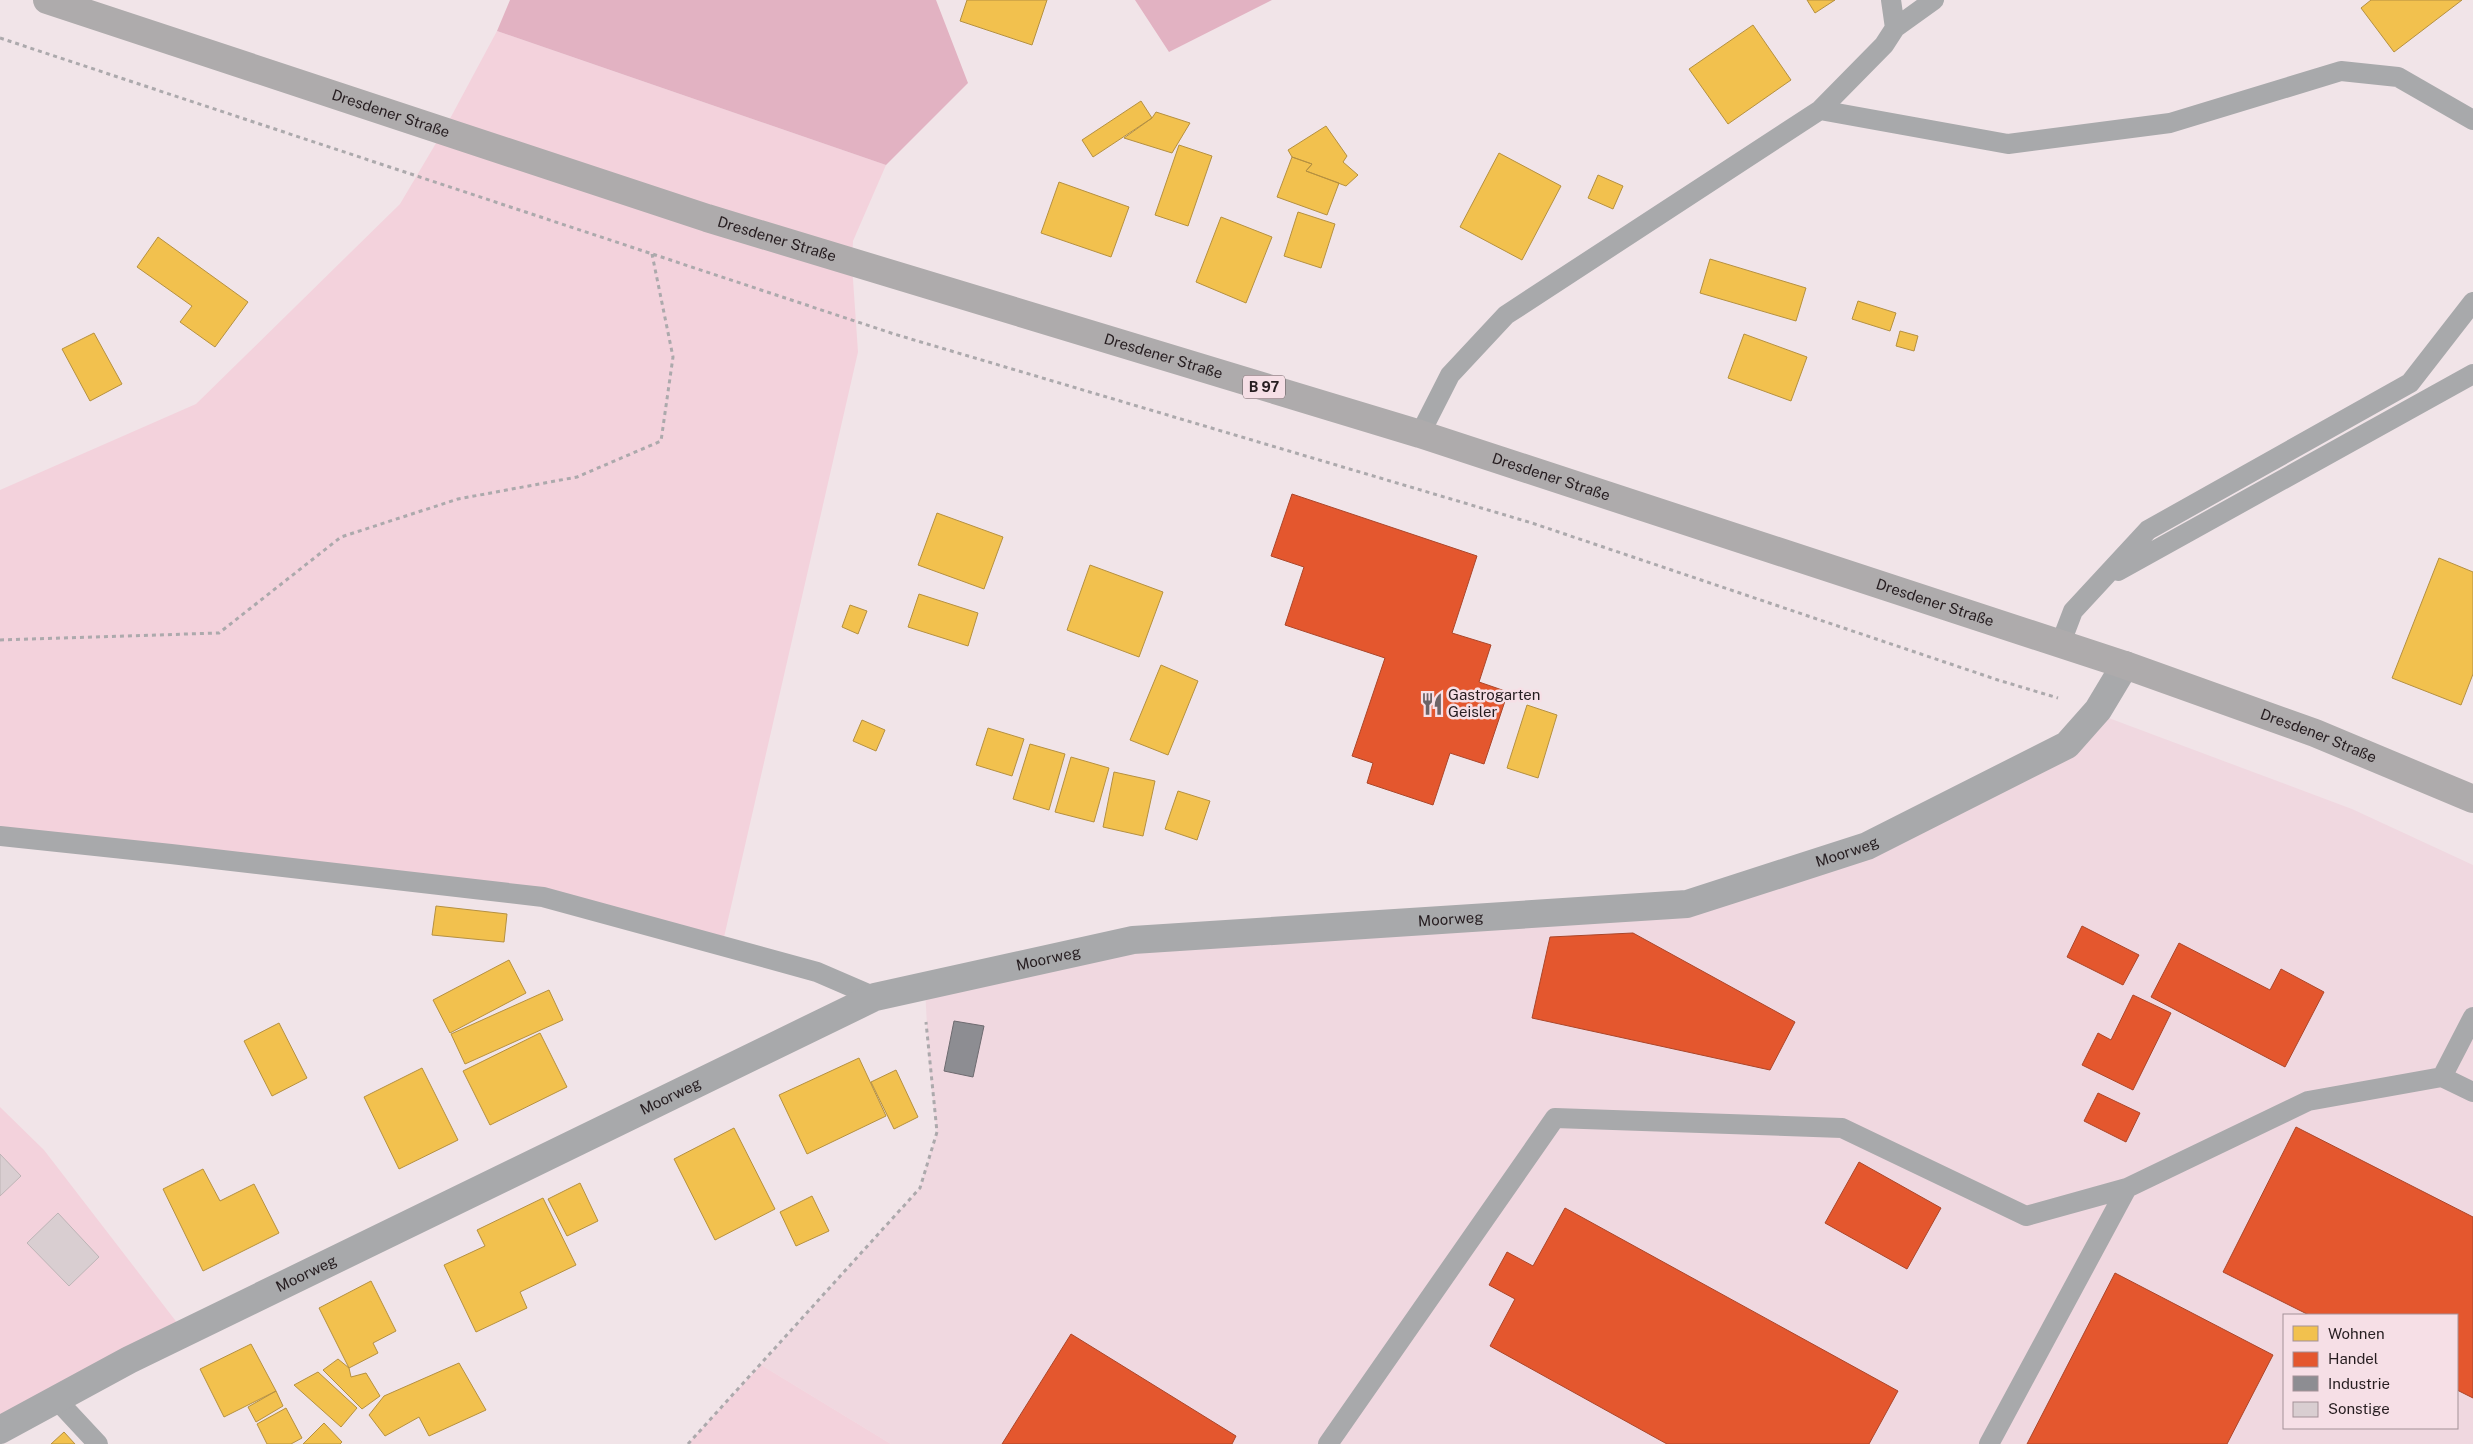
<svg xmlns="http://www.w3.org/2000/svg" width="2473" height="1444" font-family="'Public Sans',sans-serif">
	<style>
		.built { fill: #f0d8e0; fill-rule: evenodd }
		.green { fill: #f3d2dc }
		.forest { fill: #e2b2c2 }
		.homes { fill: #f2c14e; stroke: #b59040 }
		.shops { fill: #e4572e; stroke: #ab462a }
		.industry { fill: #8d8d92; stroke: #6e6b70 }
		.building { fill: #d9ced1; stroke: #bdb4b6 }
		.lines { fill: none; stroke-linecap: round; stroke-linejoin: round }
		.path { stroke: #aca9ac; stroke-width: 3; stroke-dasharray: 4 4; stroke-linecap: butt }
		.lane { stroke: #a8a9ab; stroke-width: 20 }
		.street { stroke: #a8a9ab; stroke-width: 28 }
		.primary { stroke: #aeabac; stroke-width: 28 }
		.labels { text-anchor: middle; stroke-width: 5; stroke-linejoin: round; paint-order: stroke }
		.shield { fill: #f6dfe6; stroke: #64575b; stroke-width: 1 }
		.shield-label { font-size: 14px; font-weight: bold; fill: #261d20 }
		.street-label { font-size: 15px; fill: #261d20; stroke: #f6dfe6 }
		.poi-label { font-size: 15px; fill: #261d20; stroke: #f6dfe6; text-anchor: start }
	</style>
	<rect width="100%" height="100%" fill="#f1e4e8"/>
	<!-- built -->
	<path class="built" d="M2098,714L2352,809L2473,865V1444H891L761,1365L920,1188L937,1133L929,1064L925,988L1134,942L1687,905L1868,849ZM2284,1315H2457V1428H2284Z"/>
	<!-- green -->
	<path class="green" d="M497,31L886,165L853,241L852,259L445,128Z
		M442,133L852,265L858,352L722,946L543,897L0,836V490L196,404L400,204Z
		M0,1107L44,1150L185,1333L0,1430Z
		M761,1365L891,1444H688Z"/>
	<!-- forest -->
	<path class="forest" d="M510,0H936L968,83L886,165L497,31Z
		M1135,0H1272L1169,52Z"/>
	<!-- homes -->
	<path class="homes" d="M967,0H1047L1032,45L960,21Z
		M1807,0H1835L1815,13Z
		M2371,0H2462L2394,52L2361,8Z
		M1753,25L1791,80L1728,124L1689,69Z
		M1141,101L1152,118L1093,157L1082,140Z
		M1156,112L1190,123L1172,153L1124,138L1152,118Z
		M1326,126L1347,156L1343,162L1358,175L1346,186L1306,171L1312,164L1292,157L1288,150Z
		M1179,145L1212,156L1188,226L1155,215Z
		M1499,153L1561,186L1522,260L1460,227Z
		M1292,157L1312,164L1306,171L1339,183L1327,215L1277,197Z
		M1598,175L1623,186L1613,209L1588,198Z
		M1059,182L1129,207L1111,257L1041,233Z
		M1298,212L1335,224L1321,268L1284,256Z
		M1221,217L1272,237L1246,303L1196,282Z
		M158,237L248,302L215,347L180,322L192,306L137,267Z
		M1710,259L1806,288L1796,321L1700,293Z
		M1858,301L1896,313L1890,331L1852,319Z
		M1900,331L1918,336L1914,351L1896,346Z
		M94,333L122,384L90,401L62,349Z
		M1744,334L1807,357L1791,401L1728,378Z
		M937,513L1003,537L984,589L918,565Z
		M2439,558L2473,572V674L2461,705L2392,678Z
		M1090,565L1163,592L1139,657L1067,630Z
		M919,594L978,613L968,646L908,627Z
		M850,605L867,611L858,634L842,627Z
		M1161,665L1198,681L1168,755L1130,740Z
		M1527,705L1557,715L1538,778L1507,768Z
		M862,720L885,730L876,751L853,741Z
		M988,728L1024,739L1012,776L976,765Z
		M1030,744L1065,754L1049,810L1013,799Z
		M1071,757L1109,768L1094,822L1055,812Z
		M1114,772L1155,781L1143,836L1103,827Z
		M1178,791L1210,801L1197,840L1165,829Z
		M436,906L507,914L504,942L432,935Z
		M509,960L526,993L450,1033L433,1000Z
		M549,990L563,1020L465,1064L451,1034Z
		M279,1023L307,1078L272,1096L244,1041Z
		M540,1033L567,1087L490,1125L463,1071Z
		M859,1058L886,1116L807,1154L779,1095Z
		M422,1068L458,1140L399,1169L364,1097Z
		M896,1070L918,1117L894,1129L871,1082Z
		M734,1128L775,1209L715,1240L674,1159Z
		M203,1169L220,1201L254,1184L279,1233L203,1271L163,1189Z
		M580,1183L598,1221L567,1236L548,1199Z
		M812,1196L829,1231L796,1246L780,1212Z
		M543,1198L576,1265L520,1292L527,1308L476,1332L444,1265L485,1246L477,1230Z
		M371,1281L396,1331L373,1343L378,1353L349,1368L319,1308Z
		M251,1344L276,1391L224,1417L200,1369Z
		M338,1359L349,1368L351,1377L366,1373L380,1396L362,1409L323,1370Z
		M459,1363L486,1410L429,1436L419,1417L385,1436L369,1415L384,1396Z
		M318,1372L357,1408L341,1427L294,1385Z
		M276,1391L283,1406L256,1422L248,1407Z
		M286,1408L302,1438L291,1444H267L257,1424Z
		M324,1423L342,1442L340,1444H303Z
		M64,1432L75,1444H51Z"/>
	<!-- shops -->
	<path class="shops" d="M1292,494L1477,556L1452,633L1491,645L1479,682L1508,692L1484,764L1450,753L1433,805L1367,783L1373,763L1352,756L1385,658L1285,625L1304,567L1271,556Z
		M2082,926L2139,955L2123,985L2067,957Z
		M1633,933L1795,1022L1770,1070L1532,1018L1550,937Z
		M2179,943L2270,990L2281,969L2324,992L2285,1067L2151,997Z
		M2133,995L2171,1013L2133,1090L2082,1065L2098,1033L2111,1040Z
		M2098,1093L2140,1113L2126,1142L2084,1121Z
		M2296,1127L2473,1217V1398L2457,1390V1315H2309L2223,1272Z
		M1859,1162L1941,1208L1907,1269L1825,1223Z
		M1565,1208L1898,1391L1869,1444H1667L1490,1346L1515,1299L1489,1285L1507,1252L1533,1266Z
		M2115,1273L2273,1355L2227,1444H2027Z
		M1071,1334L1236,1436L1232,1444H1002Z"/>
	<!-- industry -->
	<path class="industry" d="M954,1021L984,1026L973,1077L944,1071Z"/>
	<!-- building -->
	<path class="building" d="M0,1154L21,1176L0,1196Z
		M58,1213L99,1257L69,1286L27,1243Z"/>
	<g class="lines">
		<!-- path -->
		<path class="path" d="M0,38L894,334L1532,523L1998,680L2058,698
			M0,640L219,633L341,537L458,499L577,477L661,441L673,357L652,254
			M688,1444L920,1188L937,1132L926,1022"/>
		<!-- lane -->
		<path class="lane" d="M1891,0L1895,28
			M1820,110L1884,45L1895,28L1934,0
			M1420,434L1450,375L1506,315L1820,110L2008,144L2170,123L2341,71L2398,77L2473,120
			M2118,571L2473,374
			M2060,645L2073,611L2148,530L2410,383L2473,302
			M0,836L171,854L543,897L817,972L875,997
			M2473,1017L2442,1077L2473,1092
			M56,1399L98,1444
			M1328,1444L1555,1118L1842,1128L2026,1216L2127,1188L2308,1101L2442,1077
			M1989,1444L2127,1188"/>
		<!-- street -->
		<path class="street" id="s1" d="M0,1430L129,1360L875,997L1133,940L1687,904L1867,846L2067,745L2098,710L2125,665"/>
		<!-- primary -->
		<path class="primary" id="s2" d="M47,0L707,218L1420,434L2125,665L2315,733L2473,799"/>
	</g>
	<!-- icons -->
	<defs>
		<symbol id="restaurant-bare" viewBox="-9 -9 18 18"><path d="M-5-6h1v4h1v-4h1v4h1v-4h1v5L-1.5 .5V6h-2V.5L-5-1ZM5-6V6H3V1.5H1.5Q1.5-4 5-6Z" fill="#6d6366" stroke="#f6dfe6" stroke-width="2.5" paint-order="stroke"/></symbol>
	</defs>
	<g fill-rule="evenodd">
		<use href="#restaurant-bare" x="1416" y="688" width="32" height="32"/>
	</g>
	<g class="labels">
		<!-- shield labels -->
		<rect class="shield" x="1243" y="375.5" width="42" height="23" rx="4"/>
		<g class="shield-label">
			<text x="1264" y="392">B 97</text>
		</g>
		<!-- street labels -->
		<g class="street-label">
			<text dy="5" stroke="none"><textPath href="#s2" startOffset="362">Dresdener Straße</textPath></text>
			<text dy="5" stroke="none"><textPath href="#s2" startOffset="768">Dresdener Straße</textPath></text>
			<text dy="5" stroke="none"><textPath href="#s2" startOffset="1172">Dresdener Straße</textPath></text>
			<text dy="5" stroke="none"><textPath href="#s2" startOffset="1578">Dresdener Straße</textPath></text>
			<text dy="5" stroke="none"><textPath href="#s2" startOffset="1982">Dresdener Straße</textPath></text>
			<text dy="5" stroke="none"><textPath href="#s2" startOffset="2388">Dresdener Straße</textPath></text>
			<text dy="5" stroke="none"><textPath href="#s1" startOffset="1964">Moorweg</textPath></text>
			<text dy="5" stroke="none"><textPath href="#s1" startOffset="1559">Moorweg</textPath></text>
			<text dy="5" stroke="none"><textPath href="#s1" startOffset="1154">Moorweg</textPath></text>
			<text dy="5" stroke="none"><textPath href="#s1" startOffset="749">Moorweg</textPath></text>
			<text dy="5" stroke="none"><textPath href="#s1" startOffset="344">Moorweg</textPath></text>
		</g>
		<!-- poi labels -->
		<g class="poi-label">
			<text x="1448" y="700">Gastrogarten<tspan x="1448" dy="17">Geisler</tspan></text>
		</g>
	</g>
	<!-- legend -->
	<rect x="2283" y="1314" width="175" height="115" fill="#f6dfe6" stroke="#a39197"/>
	<rect x="2293" y="1326" width="25" height="15" fill="#f2c14e" stroke="#a39197"/>
	<text x="2328" y="1339" font-size="15" fill="#261d20">Wohnen</text>
	<rect x="2293" y="1352" width="25" height="15" fill="#e4572e" stroke="#a39197"/>
	<text x="2328" y="1364" font-size="15" fill="#261d20">Handel</text>
	<rect x="2293" y="1376" width="25" height="15" fill="#8d8d92" stroke="#a39197"/>
	<text x="2328" y="1389" font-size="15" fill="#261d20">Industrie</text>
	<rect x="2293" y="1402" width="25" height="15" fill="#d9ced1" stroke="#a39197"/>
	<text x="2328" y="1414" font-size="15" fill="#261d20">Sonstige</text>
</svg>
